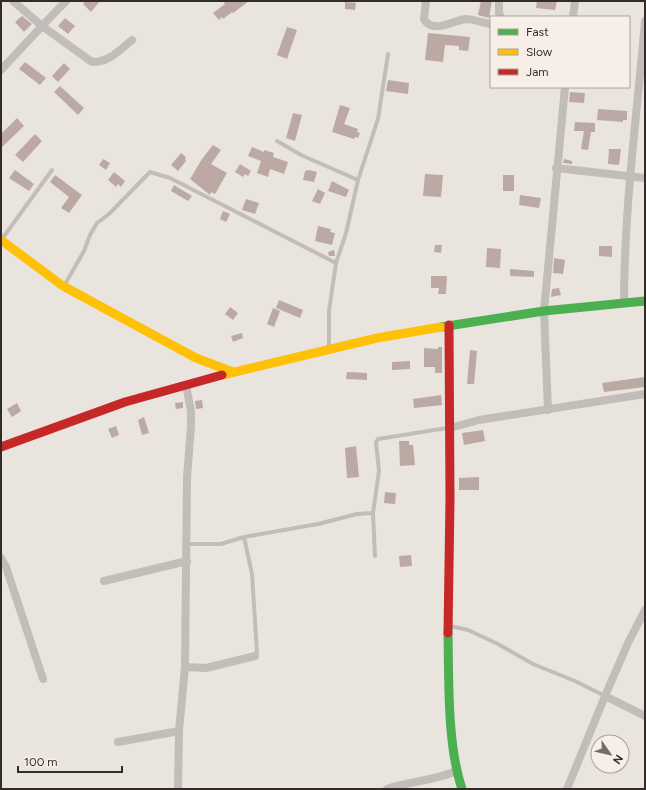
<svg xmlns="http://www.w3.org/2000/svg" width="646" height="790" font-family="Figtree,sans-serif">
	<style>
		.building { fill: #bca9a3 }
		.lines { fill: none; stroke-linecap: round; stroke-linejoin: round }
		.lane { stroke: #c3bdb9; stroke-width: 4 }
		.street { stroke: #c3bdb9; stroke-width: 8 }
		.fast { stroke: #4caf50; stroke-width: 9 }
		.slow { stroke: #ffc107; stroke-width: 9 }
		.jam { stroke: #c62828; stroke-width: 9 }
	</style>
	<rect width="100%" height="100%" fill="#eae4df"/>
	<!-- building -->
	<path class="building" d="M85,1H100L91,12L83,4Z
		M223,1H249L233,13L232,12L223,19L222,17L219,20L213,13L225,4Z
		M481,1H492L489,18L478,15Z
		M537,1H557L555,10L536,8Z
		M345,2L356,3L355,10L345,9Z
		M22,16L32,24L24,32L15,22Z
		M65,18L75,26L68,34L58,26Z
		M287,27L297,30L287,59L277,55Z
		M428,33L470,37L468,51L459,50V46L445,45L443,62L425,60Z
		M25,62L46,78L40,85L19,69Z
		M64,63L70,69L58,82L52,76Z
		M388,80L409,83L408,94L386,91Z
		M60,86L84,108L78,115L54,92Z
		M570,92L585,93L584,103L569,102Z
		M340,105L350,108L344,124L358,129L357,132L360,133L358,138L355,137L354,139L332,132Z
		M598,109L627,111V120H623V122L597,120Z
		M293,113L302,115L295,141L286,138Z
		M17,118L24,126L1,148V134Z
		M575,122L595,123V132H591L588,150L581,149L584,131H574Z
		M35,134L42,141L23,162L15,155Z
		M213,145L221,150L211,164L227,173L215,194L211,192L210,195L190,179L202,159Z
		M252,147L264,152V150L274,153L273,157L288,162L284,174L270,169L268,177L257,173L261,161L248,156Z
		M609,149H621L619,165L608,164Z
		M181,153L186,157L185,159L186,161L178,171L171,165Z
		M103,159L110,163L106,170L99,165Z
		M564,159L572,161V164L563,163Z
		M240,164L251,171L248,176L245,174L243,177L235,172Z
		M15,170L34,184L29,191L9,178Z
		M309,170L317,172L314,182L303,180L305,171Z
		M114,172L125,181L121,187L118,184L116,187L108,180Z
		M425,174L443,175L441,197L423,196Z
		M55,175L82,195L69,213L61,208L69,197L50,182Z
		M503,175H514V191H503Z
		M332,181L349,190L346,197L328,191Z
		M174,185L192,196L188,201L171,191Z
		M318,189L325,193L320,204L312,201Z
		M520,195L541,198L539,208L519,205Z
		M246,199L259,203L255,214L242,210Z
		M223,211L230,214L226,222L220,219Z
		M318,226L331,229L330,232L335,233L332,245L315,241Z
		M435,245H442L441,253L434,252Z
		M599,246H612V257L599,256Z
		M487,248L501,249L500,268L486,267Z
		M334,250L335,256H329L328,252Z
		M554,258L565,260L563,274L553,273Z
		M510,269L534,271V277L510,276Z
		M431,276H447L446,294H438L439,288H431Z
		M559,288L561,295L551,297L552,289Z
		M279,300L303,310L300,318L276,308Z
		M230,307L238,313L233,320L225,314Z
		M273,308L280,311L274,327L267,324Z
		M242,333L243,338L233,342L231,336Z
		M438,347H442V373H435V367H424V348L438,349Z
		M470,350L477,351L474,384H467Z
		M410,361V369L392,370V362Z
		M347,372L367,373V380L346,379Z
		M645,377V387L604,392L602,383Z
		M441,395L442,405L414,408L413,399Z
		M202,400L203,408L196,409L195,401Z
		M183,402V408L176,409L175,403Z
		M17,403L21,411L12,417L7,409Z
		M144,417L149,433L142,435L138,420Z
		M116,426L119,435L112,438L108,429Z
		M483,430L485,441L464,445L462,433Z
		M399,441H409V445H413L415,465L400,466Z
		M356,446L359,477L347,478L345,448Z
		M479,477V490H459V478Z
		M385,492L396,493L395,504L384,503Z
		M411,555L412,566L400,567L399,556Z"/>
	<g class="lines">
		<!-- lane -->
		<path class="lane" d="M277,141L301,155L358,180
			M2,239L52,170
			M64,286L84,251L90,235L97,223L109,214L150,172L170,178L336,263
			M329,348V311L336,263L346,233L358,180L378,119L388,54
			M373,513L375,556
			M244,537L252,574L257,653L255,656
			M187,544H221L244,537L318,524L357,514L373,513L379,471L376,442L378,439L447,428
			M450,626L468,630L498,644L533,664L575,681L605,696"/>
		<!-- street -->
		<path class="street" d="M66,1L42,26L92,62C109,62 119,51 132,40
			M426,1L424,19C433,35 453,20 466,19C473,19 483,23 491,24
			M499,1V13L501,17
			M573,17L575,1
			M1,70L42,26L13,1
			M556,168L645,178
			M624,303C624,209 637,114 645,21
			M548,410L544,311L565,87
			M450,428L479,420L645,394
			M1,558L6,567L43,679
			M104,581L187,561
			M185,667L206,668L255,656
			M605,696L628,643L645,610
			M118,742L179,731
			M178,789L179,731L185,667L187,477L191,426V411L186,385
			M387,789C410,781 434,781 456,771
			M567,789L605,696L645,716"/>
		<!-- fast -->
		<path class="fast" d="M441,327L544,311L645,301
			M448,633C449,681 447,744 462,789"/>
		<!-- slow -->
		<path class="slow" d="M1,240L63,286L196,358L233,372
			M222,375L377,338L441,327"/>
		<!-- jam -->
		<path class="jam" d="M1,447L125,402L222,375
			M448,633L450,499L449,325"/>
	</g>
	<!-- border -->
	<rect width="646" height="790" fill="none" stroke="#332b28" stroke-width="4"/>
	<!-- legend -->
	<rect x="490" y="16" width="140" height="72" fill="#f7efe7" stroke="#a9a19b"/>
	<rect x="498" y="29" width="20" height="6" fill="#4caf50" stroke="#a9a19b"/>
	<text x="526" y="36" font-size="12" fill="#332b28">Fast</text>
	<rect x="498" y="49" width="20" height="6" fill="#ffc107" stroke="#a9a19b"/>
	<text x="526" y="56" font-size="12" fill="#332b28">Slow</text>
	<rect x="498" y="69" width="20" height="6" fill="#c62828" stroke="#a9a19b"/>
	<text x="526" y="76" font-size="12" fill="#332b28">Jam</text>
	<!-- north arrow -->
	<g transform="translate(610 754) rotate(124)"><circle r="19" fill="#f7efe7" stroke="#a9a19b"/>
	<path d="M0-3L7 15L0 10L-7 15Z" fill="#736c68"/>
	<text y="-6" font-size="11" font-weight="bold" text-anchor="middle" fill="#332b28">N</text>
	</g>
	<!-- scale -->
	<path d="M18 766v6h104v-6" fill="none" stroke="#332b28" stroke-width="2"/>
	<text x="24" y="766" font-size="12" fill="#332b28" stroke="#f7efe7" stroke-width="3" paint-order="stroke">100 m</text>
</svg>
